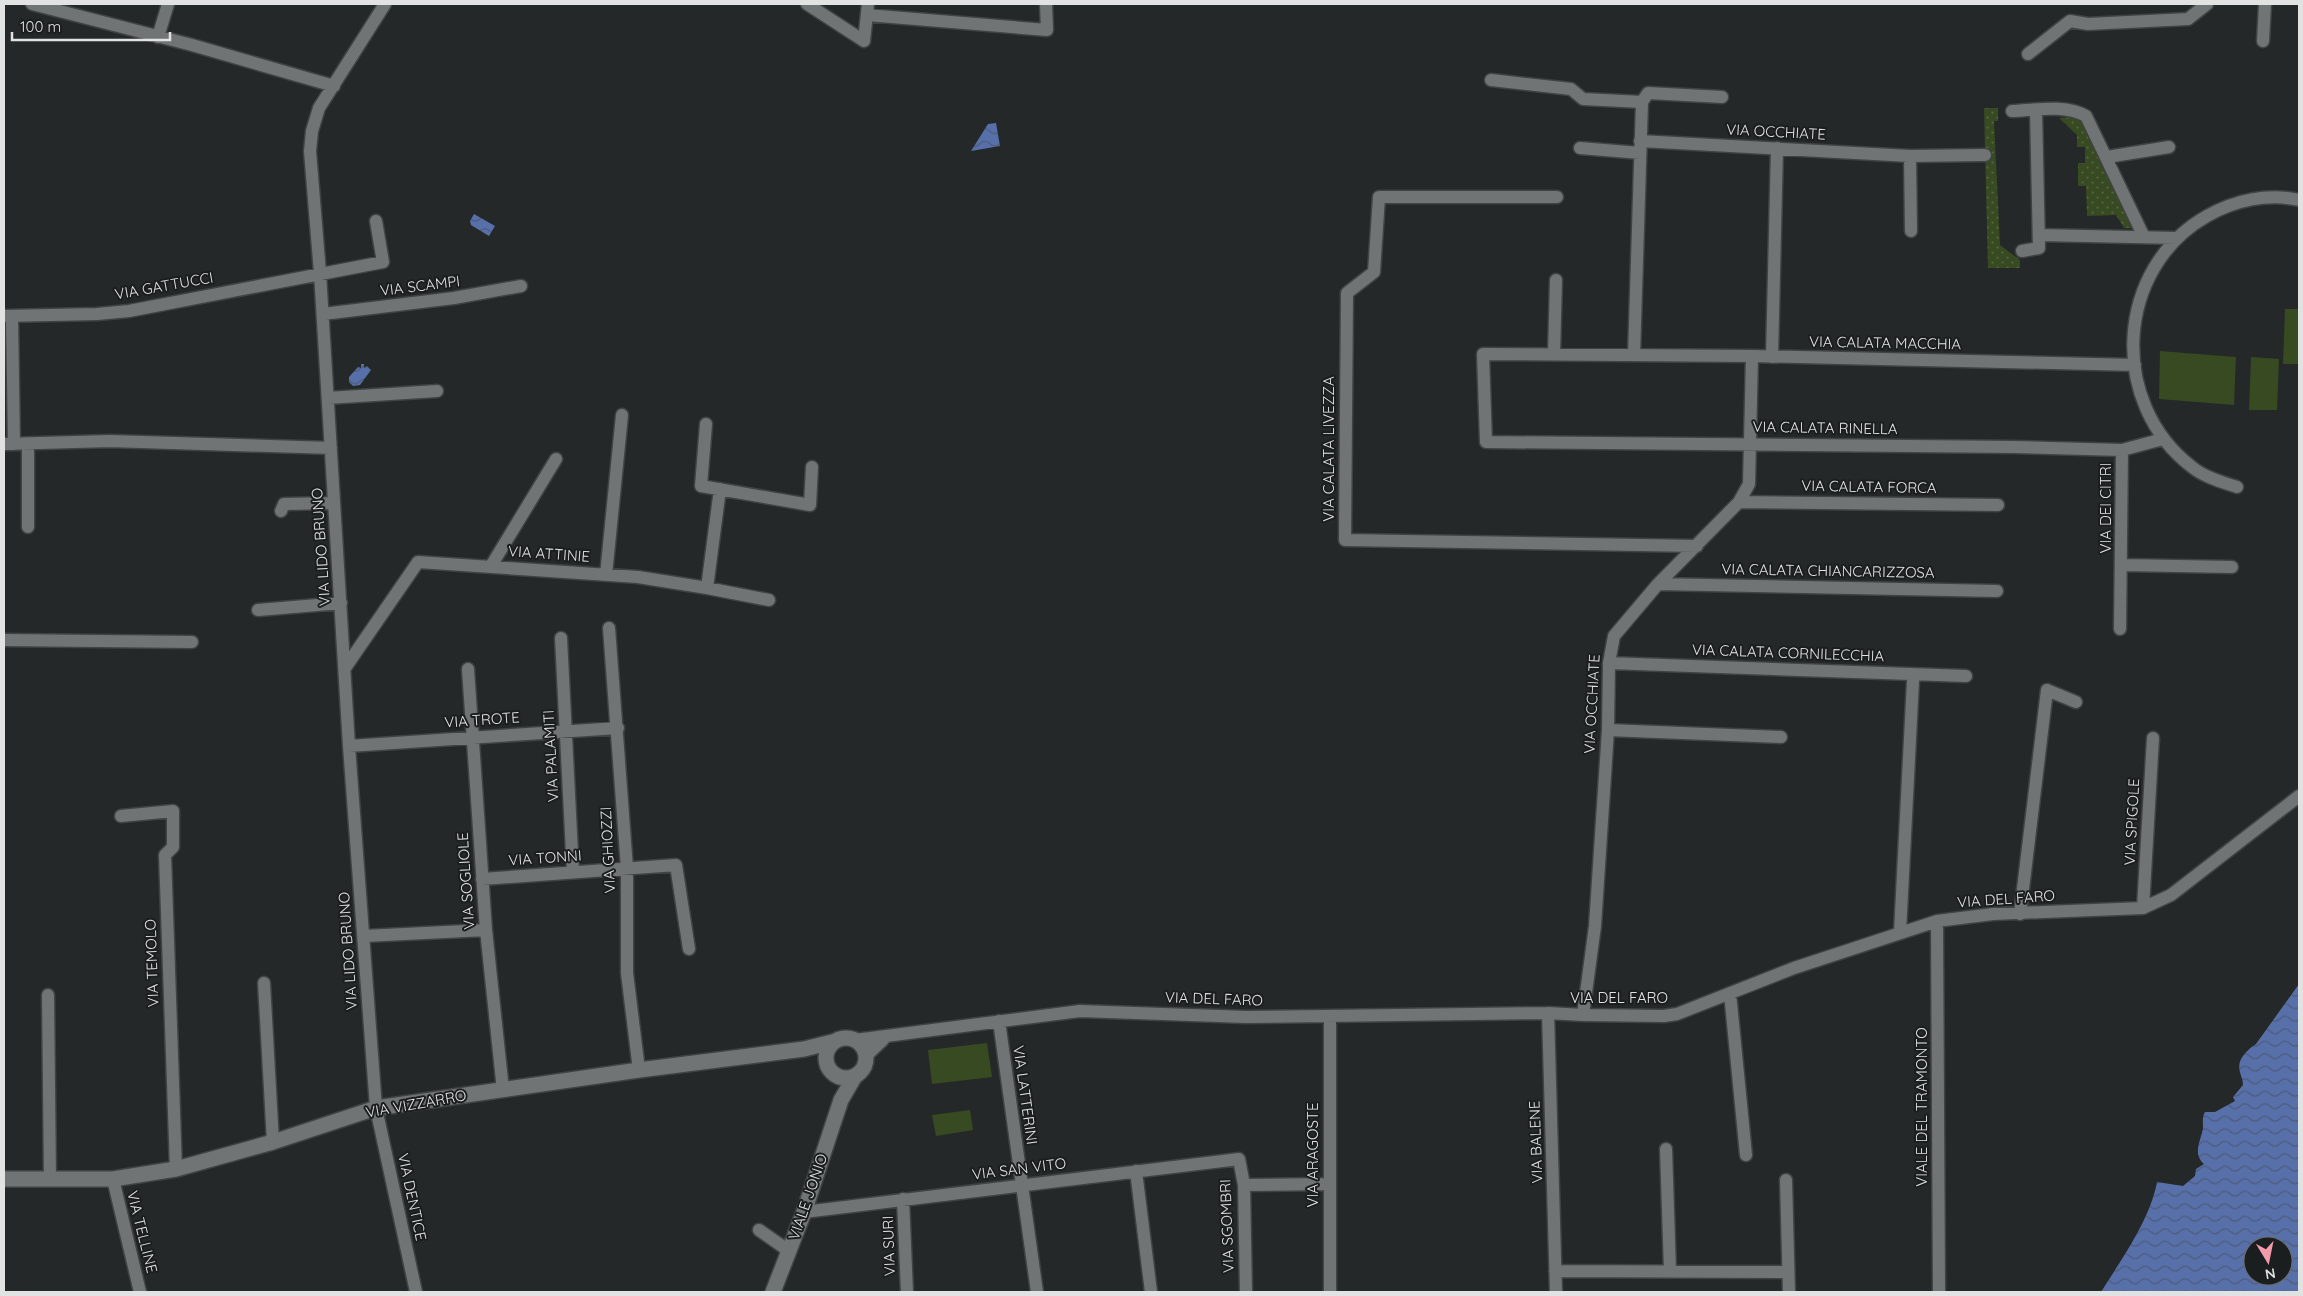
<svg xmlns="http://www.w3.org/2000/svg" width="2303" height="1296" font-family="Quicksand,sans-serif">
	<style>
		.garden { fill: url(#garden-dots) }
		.pitch { fill: #374a21 }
		.water { fill: url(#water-waves); fill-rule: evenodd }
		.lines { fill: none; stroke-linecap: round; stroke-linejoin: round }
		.minor-casing { stroke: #404343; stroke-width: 15 }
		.tertiary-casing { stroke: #404343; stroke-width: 18 }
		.minor { stroke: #707474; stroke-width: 12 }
		.tertiary { stroke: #707474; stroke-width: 15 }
		.labels { text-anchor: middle; stroke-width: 4; stroke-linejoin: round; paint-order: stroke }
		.street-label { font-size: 15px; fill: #e1e3e3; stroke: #1b1e1e }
	</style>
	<defs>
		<pattern id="garden-dots" width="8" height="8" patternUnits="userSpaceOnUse" patternTransform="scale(1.25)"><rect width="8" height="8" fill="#374a21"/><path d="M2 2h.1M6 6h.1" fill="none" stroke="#546441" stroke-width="1.8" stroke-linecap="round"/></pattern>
		<pattern id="water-waves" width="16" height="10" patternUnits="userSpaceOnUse" patternTransform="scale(1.25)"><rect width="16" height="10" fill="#5770a9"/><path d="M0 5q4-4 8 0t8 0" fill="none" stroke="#4e5c7c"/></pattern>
	</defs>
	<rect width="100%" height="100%" fill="#242828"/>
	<!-- garden -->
	<path class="garden" d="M1984,108H1998V121H1994L2000,245L2020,260V268H1988Z
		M2073,117L2083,121L2138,228H2124L2116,215L2087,216L2086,186H2078V163H2085V147H2077V135L2059,118Z"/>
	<!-- pitch -->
	<path class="pitch" d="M2285,309H2299V364H2283Z
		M2160,351L2236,357L2234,405L2159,399Z
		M2251,357L2279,359L2277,410H2249Z
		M987,1043L992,1077L932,1084L928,1050Z
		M970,1110L973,1130L936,1136L932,1115Z"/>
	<!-- water -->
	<path class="water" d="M996,123L1000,146L971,151L988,124Z
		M474,214L495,226L489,236L471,225L470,221Z
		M361,364H364V368L367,366L371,370L360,385L353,386L349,382V377L358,367L361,368Z
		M2299,984V1292H2101C2121,1260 2150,1220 2157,1182L2183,1186L2195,1176L2196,1169L2204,1164C2192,1153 2201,1141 2203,1128C2203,1122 2202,1117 2205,1112H2215L2235,1101L2233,1097L2243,1085C2243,1079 2241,1077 2240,1072C2236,1060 2247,1050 2256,1044ZM2253,1246H2283V1276H2253Z"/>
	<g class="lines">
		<defs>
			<path id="minor" d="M32,4L192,45L334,86
				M385,4L319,108L312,131L310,151L320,273L349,746L376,1108L416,1292
				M807,4L864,41L868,4
				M867,15L1047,30L1046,4
				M158,37L168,4
				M2263,41L2265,4
				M2028,54L2070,21L2088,24L2188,19L2207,4
				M1491,80L1571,89L1583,99L1642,102
				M2012,111C2035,110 2065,104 2086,116L2144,237
				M1640,141L1910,156L1985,155
				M1580,148L1640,153
				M1910,156L1911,231
				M2107,157L2169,147
				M1557,197H1379L1374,272L1347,293L1345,540L1697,546
				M2039,235L2177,238
				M2022,251L2039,248L2036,110
				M323,314L454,298L521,286
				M4,316L97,314L129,311L383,262L376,221
				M12,316L14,444
				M1554,354L1556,280
				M1634,355L1642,102L1648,93L1722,97
				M1772,357L1777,148
				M2135,365L1752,356L1483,354L1486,442L2014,447L2122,450L2163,439
				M328,398L437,391
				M706,424L701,486L810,505L812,467
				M4,444L110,441L331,448
				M28,444V527
				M2237,487C2222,482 2204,477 2192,467C2108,403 2115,268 2207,216C2235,200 2268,193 2299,200
				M1739,502L1998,505
				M281,511L284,504L334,503
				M2122,565L2232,567
				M491,566L556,459
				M606,575L622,415
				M1658,584L1997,591
				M707,588L769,600
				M258,610L341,603
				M609,628L627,868V973L639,1070
				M2120,629L2122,450
				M561,638L573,872
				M4,640L192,642
				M1609,663L1966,676
				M345,668L418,562L638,577L707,588L720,489
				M468,669L486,930L503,1090
				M1608,730L1781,737
				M349,746L618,728
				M121,816L173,811V847L165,855L176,1169
				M482,879L676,865L689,949
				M2143,908L2153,738
				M2020,914L2047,690L2076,702
				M1937,921L1939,1292
				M1900,932L1913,681
				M364,936L486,930
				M264,983L273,1142
				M1730,993L1746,1155
				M48,995L50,1179
				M1548,1013L1556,1292
				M1583,1015L1595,926L1608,730L1609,663L1614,636L1658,584L1739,502L1749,484L1752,356
				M1330,1017V1292
				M999,1021L1037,1292
				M855,1040L1080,1011L1246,1017L1548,1013L1583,1015L1664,1016L1677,1014L1794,968L1937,921L1993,914L2143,908L2171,895L2299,796
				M866,1056L886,1037
				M1666,1149L1670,1271
				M1136,1171L1151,1292
				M113,1179L140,1292
				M1786,1180L1789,1292
				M1244,1185L1329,1184
				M903,1199L907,1292
				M804,1212L1239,1159L1244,1185L1246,1292
				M759,1230L789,1251
				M1555,1271L1788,1272"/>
			<path id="tertiary" d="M826 1058a20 20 0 1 1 40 0a20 20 0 1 1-40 0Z
				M4,1179H113L176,1169L273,1142L376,1108L639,1070L804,1049L836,1041
				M773,1292L804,1212L841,1100L855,1076"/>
		</defs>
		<!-- minor casing -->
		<use href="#minor" class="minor-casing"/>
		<!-- tertiary casing -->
		<use href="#tertiary" class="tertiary-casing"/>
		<!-- minor -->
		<use href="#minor" class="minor"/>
		<!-- tertiary -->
		<use href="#tertiary" class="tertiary"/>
	</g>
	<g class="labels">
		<!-- street labels -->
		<g class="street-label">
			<text transform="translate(1776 132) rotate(3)" y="5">VIA OCCHIATE</text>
			<text transform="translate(164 286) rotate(-10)" y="5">VIA GATTUCCI</text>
			<text transform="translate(420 286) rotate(-7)" y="5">VIA SCAMPI</text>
			<text transform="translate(1885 343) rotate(1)" y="5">VIA CALATA MACCHIA</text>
			<text transform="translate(1825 428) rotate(1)" y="5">VIA CALATA RINELLA</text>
			<text transform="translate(1329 449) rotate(-90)" y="5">VIA CALATA LIVEZZA</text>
			<text transform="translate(1869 487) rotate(1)" y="5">VIA CALATA FORCA</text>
			<text transform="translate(2106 508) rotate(-90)" y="5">VIA DEI CITRI</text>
			<text transform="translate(321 547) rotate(-94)" y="5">VIA LIDO BRUNO</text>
			<text transform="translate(549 554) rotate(4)" y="5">VIA ATTINIE</text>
			<text transform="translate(1828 571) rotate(1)" y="5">VIA CALATA CHIANCARIZZOSA</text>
			<text transform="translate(1788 653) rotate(2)" y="5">VIA CALATA CORNILECCHIA</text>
			<text transform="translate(1592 704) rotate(-87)" y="5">VIA OCCHIATE</text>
			<text transform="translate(482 720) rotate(-4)" y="5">VIA TROTE</text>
			<text transform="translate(551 756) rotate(-93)" y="5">VIA PALAMITI</text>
			<text transform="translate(2132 822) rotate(-87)" y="5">VIA SPIGOLE</text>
			<text transform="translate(608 850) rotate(-93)" y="5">VIA GHIOZZI</text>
			<text transform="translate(545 858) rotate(-4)" y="5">VIA TONNI</text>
			<text transform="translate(466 881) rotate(-94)" y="5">VIA SOGLIOLE</text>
			<text transform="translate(2006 899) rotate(-4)" y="5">VIA DEL FARO</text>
			<text transform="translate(348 951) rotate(-94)" y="5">VIA LIDO BRUNO</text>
			<text transform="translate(152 963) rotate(-92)" y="5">VIA TEMOLO</text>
			<text x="1619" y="1003">VIA DEL FARO</text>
			<text transform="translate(1214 999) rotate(2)" y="5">VIA DEL FARO</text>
			<text transform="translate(1025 1095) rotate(82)" y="5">VIA LATTERINI</text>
			<text transform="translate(416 1104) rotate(-10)" y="5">VIA VIZZARRO</text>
			<text transform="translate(1922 1107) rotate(-90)" y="5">VIALE DEL TRAMONTO</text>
			<text transform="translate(1536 1142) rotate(-92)" y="5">VIA BALENE</text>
			<text transform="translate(1313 1155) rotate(-90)" y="5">VIA ARAGOSTE</text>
			<text transform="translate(1019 1169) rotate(-7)" y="5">VIA SAN VITO</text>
			<text transform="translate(412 1197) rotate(78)" y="5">VIA DENTICE</text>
			<text transform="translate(808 1197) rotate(-71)" y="5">VIALE JONIO</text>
			<text transform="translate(1227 1226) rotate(-92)" y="5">VIA SGOMBRI</text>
			<text transform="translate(142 1232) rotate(76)" y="5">VIA TELLINE</text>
			<text transform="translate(889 1246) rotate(-92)" y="5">VIA SURI</text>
		</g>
	</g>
	<!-- border -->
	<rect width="2303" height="1296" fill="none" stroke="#e1e3e3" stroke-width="10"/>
	<!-- north arrow -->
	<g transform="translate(2268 1261) rotate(170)"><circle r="24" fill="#1b1e1e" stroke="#6a6d6d"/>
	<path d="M0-4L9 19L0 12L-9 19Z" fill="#f39aab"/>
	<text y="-8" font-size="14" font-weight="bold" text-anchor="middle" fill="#e1e3e3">N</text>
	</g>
	<!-- scale -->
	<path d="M12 32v8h158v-8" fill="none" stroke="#e1e3e3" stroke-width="2.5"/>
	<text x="20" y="32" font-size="15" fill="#e1e3e3" stroke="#1b1e1e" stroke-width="4" paint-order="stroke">100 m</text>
</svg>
